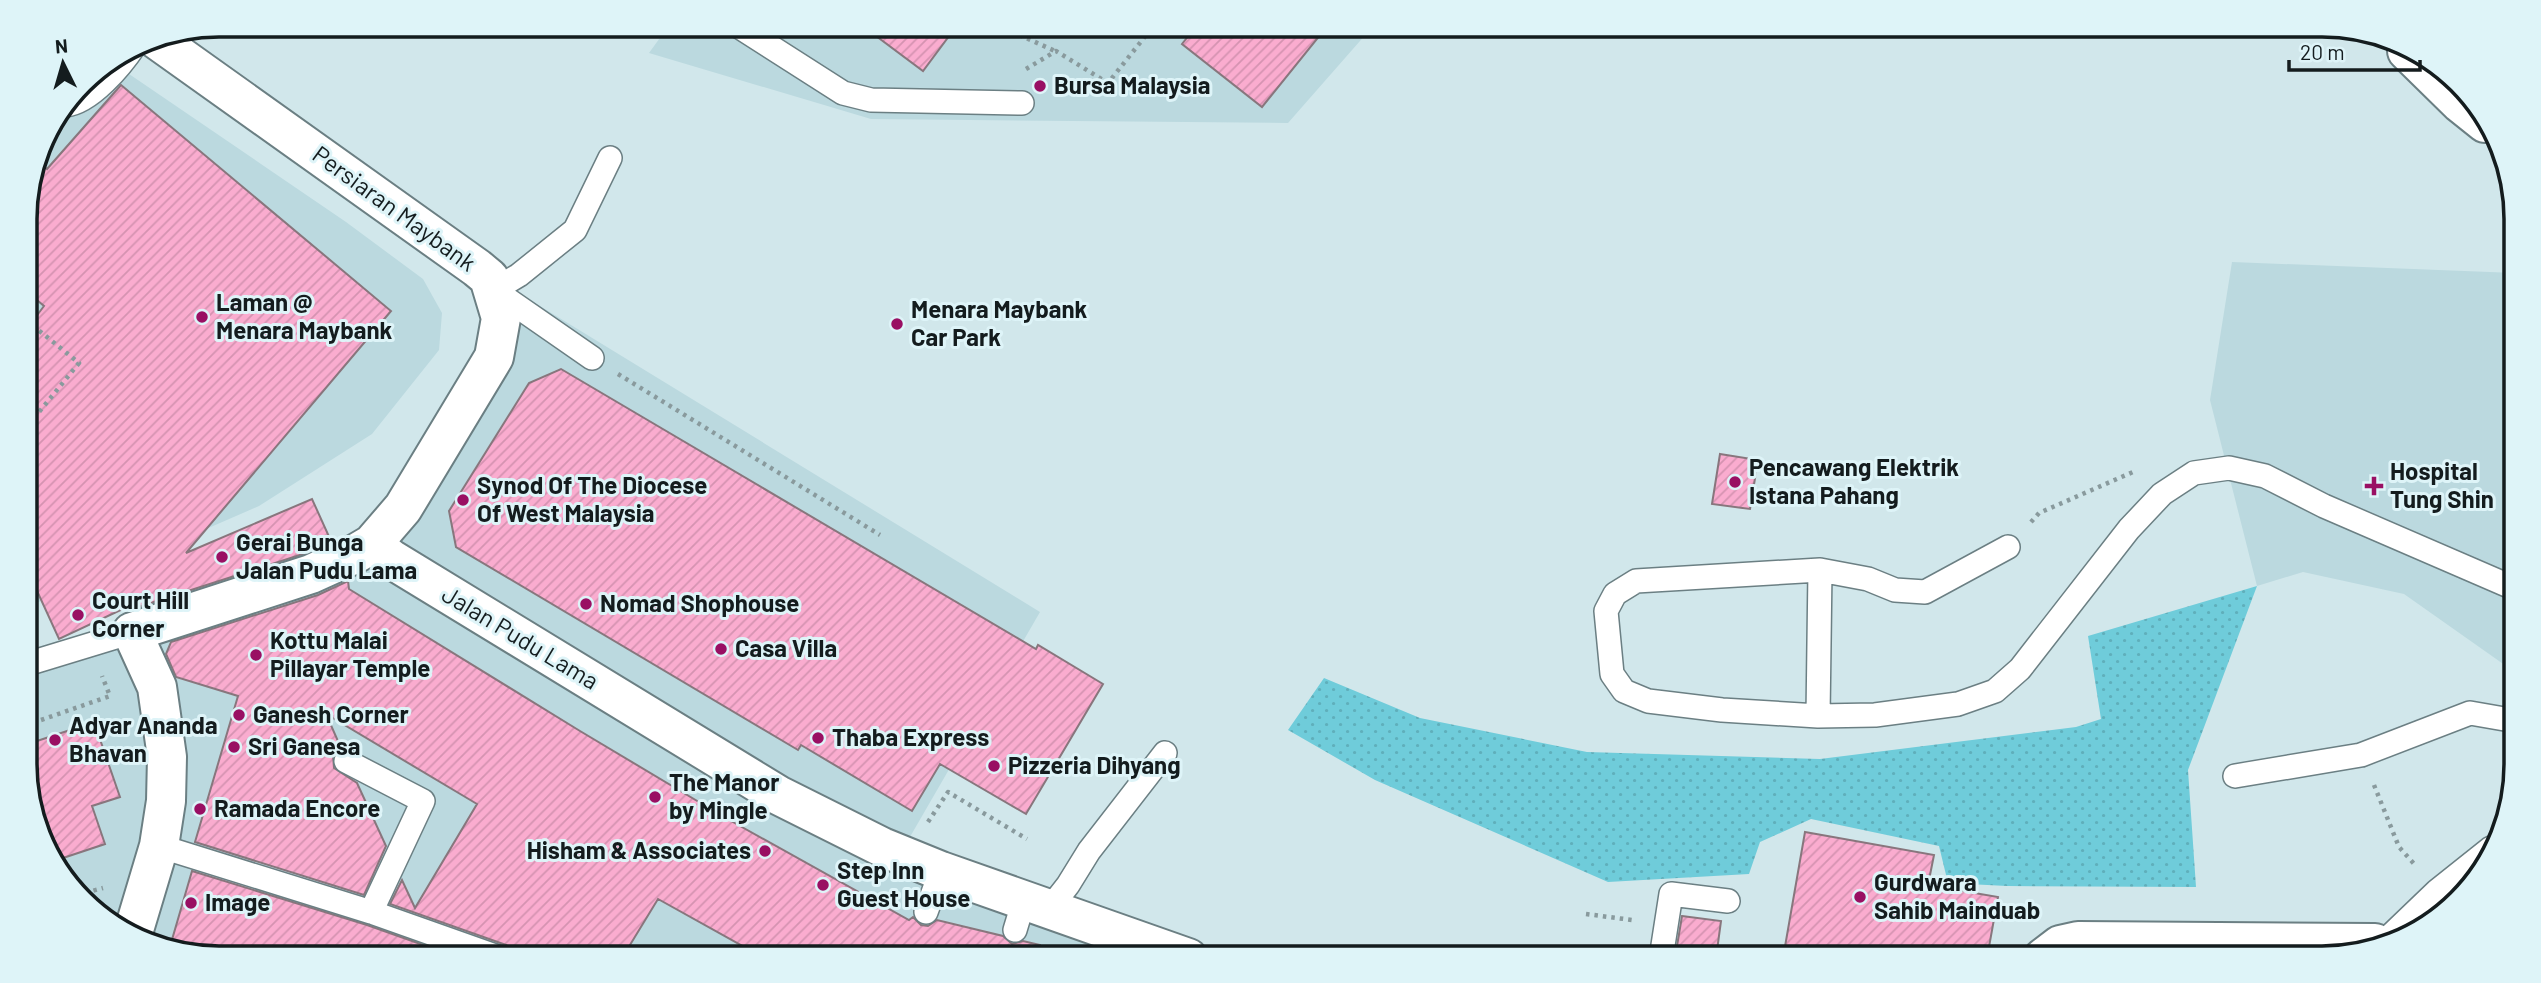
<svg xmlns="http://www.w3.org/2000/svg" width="2541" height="983" font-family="Barlow,sans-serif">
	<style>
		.built { fill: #bbd9df }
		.grass { fill: url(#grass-dots) }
		.building { fill: url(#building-hatch); stroke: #88767d; stroke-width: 2 }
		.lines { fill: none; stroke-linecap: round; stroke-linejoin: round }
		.service-casing { stroke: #6b7f83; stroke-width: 26 }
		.minor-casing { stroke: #6b7f83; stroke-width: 42 }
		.path { stroke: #899a9d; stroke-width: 4.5; stroke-dasharray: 3.5 5; stroke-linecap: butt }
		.service { stroke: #fff; stroke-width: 23 }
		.minor { stroke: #fff; stroke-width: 38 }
		.poi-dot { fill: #990f63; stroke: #def4f8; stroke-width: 2.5 }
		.labels { text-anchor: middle; stroke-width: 6; stroke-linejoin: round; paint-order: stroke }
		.poi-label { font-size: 24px; font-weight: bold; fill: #141c1e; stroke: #def4f8; text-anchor: start }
		.street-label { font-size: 24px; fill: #141c1e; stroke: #def4f8 }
		.rim { fill: none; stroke: #141c1e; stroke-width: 3.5 }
	</style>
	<defs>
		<pattern id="grass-dots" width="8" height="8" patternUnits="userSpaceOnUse" patternTransform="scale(1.75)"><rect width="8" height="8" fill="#6fccda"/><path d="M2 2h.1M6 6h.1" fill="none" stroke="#5fafbb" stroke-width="1.8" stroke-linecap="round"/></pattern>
		<pattern id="building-hatch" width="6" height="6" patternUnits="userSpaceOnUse" patternTransform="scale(1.75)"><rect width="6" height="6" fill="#faaccf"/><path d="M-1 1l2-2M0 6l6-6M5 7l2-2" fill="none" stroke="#d593b1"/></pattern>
	</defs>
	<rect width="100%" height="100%" fill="#d1e7eb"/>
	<!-- built -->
	<path class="built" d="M670,24L1374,25L1288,123L871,119L649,53Z
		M110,61L346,222L423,279L442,313L439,350L372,434L259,506L27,607L25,206L44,133L90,73Z
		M2232,262L2515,273L2516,673L2404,594L2303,572L2257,586L2210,400Z
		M535,303L1040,612L892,868L1140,958H219L156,948L72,892L28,802L27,671L400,521Z"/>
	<!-- grass -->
	<path class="grass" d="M2257,586L2188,770L2196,887L2007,886L1948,883L1939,846L1811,819L1760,842L1749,874L1608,882L1375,780L1288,730L1324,678L1420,718L1587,752L1820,759L2076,727L2101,719L2088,636Z"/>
	<!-- building -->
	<path class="building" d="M860,24H958L923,71Z
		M1198,24H1329L1262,107L1182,44Z
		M121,85L391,311L186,553L312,499L331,541L303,554L129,610L127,607L59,639L27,569L26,330L44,306L25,290V206L37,161L47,169Z
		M561,369L1036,649L1038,645L1103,684L1026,814L940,764L912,811L801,745L798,750L456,547L449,511L529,383Z
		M1720,454L1758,460L1750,509L1712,504Z
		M348,581L349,589L580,731L724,817L909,920L913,917L921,925L928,926L937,920L1003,936L1012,944L1023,941L1040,945L1038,958H764L658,899L622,958H515L512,949L506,945L390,904L402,880L415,908L477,804L326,714L341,748L333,755L334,768L357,783L386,846L364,895L195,842L238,696L176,677L166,654L171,642L318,595Z
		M94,722L120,797L92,806L105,844L57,860L28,802V744Z
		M1805,832L1934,855L1928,885L1998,897L1987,958H1783Z
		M192,871L367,925L460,958H219L169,950Z
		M1682,916L1721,921L1716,958H1675Z"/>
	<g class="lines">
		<defs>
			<path id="service" d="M735,24L843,93L871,100L1022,103
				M66,105C91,102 121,66 135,45
				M592,358L494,290L519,275L575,230L610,158
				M2008,547L1925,592L1895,590L1868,579L1820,570L1636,581L1615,594L1606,611L1612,674L1624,691L1648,701L1722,710L1818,716L1875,715L1958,704L1995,691L2020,669L2129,529L2162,494L2194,473L2229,468L2265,476L2324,506L2516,589
				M27,664L132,632
				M1818,716L1820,570
				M346,761L423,801L371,912
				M2235,776L2361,755L2470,713L2516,721
				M159,846L371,912L501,958
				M1050,908L1068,885L1089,851L1165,753
				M926,912L941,871
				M1015,930L1024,900
				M2388,938L2437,891L2491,848
				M1661,958L1671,894L1728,901"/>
			<path id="minor" d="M153,37L477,268L489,278L501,318L494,357L403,508L372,544
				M2407,51L2460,103L2485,123
				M133,933L159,846L166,801L167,757L157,687L132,632L311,574L355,554L372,544L391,559L778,795L882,847L941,871L1188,958
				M2043,958L2060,945L2078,941L2375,943"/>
		</defs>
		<!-- service casing -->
		<use href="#service" class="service-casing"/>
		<!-- minor casing -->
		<use href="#minor" class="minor-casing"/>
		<!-- path -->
		<path class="path" d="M1019,24L1013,32L1055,51
			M578,32L584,24
			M1026,69L1056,51L1108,83L1155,24
			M26,320L79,363L26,428
			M618,374L880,535
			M2031,522L2039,513L2133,472
			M41,720L110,696L102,676
			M2374,785L2399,847L2416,866
			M928,822L948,792L1027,839
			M77,895L103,888
			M1586,914L1632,920
			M1322,958V957"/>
		<!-- service -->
		<use href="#service" class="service"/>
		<!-- minor -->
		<use href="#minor" class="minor"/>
	</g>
	<!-- markers -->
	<g class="poi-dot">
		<circle cx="1040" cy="86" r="7"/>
		<circle cx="202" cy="317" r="7"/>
		<circle cx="897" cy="324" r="7"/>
		<circle cx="1735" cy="482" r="7"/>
		<path d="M2370.5 475.5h7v7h7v7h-7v7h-7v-7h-7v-7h7z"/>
		<circle cx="463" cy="500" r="7"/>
		<circle cx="222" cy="557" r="7"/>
		<circle cx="586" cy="604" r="7"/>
		<circle cx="78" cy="615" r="7"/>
		<circle cx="721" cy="649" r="7"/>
		<circle cx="256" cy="655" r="7"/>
		<circle cx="239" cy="715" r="7"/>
		<circle cx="818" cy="738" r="7"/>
		<circle cx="55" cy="740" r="7"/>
		<circle cx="234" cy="747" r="7"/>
		<circle cx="994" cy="766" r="7"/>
		<circle cx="655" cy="797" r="7"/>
		<circle cx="200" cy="809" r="7"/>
		<circle cx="765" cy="851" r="7"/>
		<circle cx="823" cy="885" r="7"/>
		<circle cx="1860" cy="897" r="7"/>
		<circle cx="191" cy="903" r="7"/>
	</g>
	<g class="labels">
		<!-- poi labels -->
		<g class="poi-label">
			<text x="1054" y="94">Bursa Malaysia</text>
			<text x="216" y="311">Laman @<tspan x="216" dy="28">Menara Maybank</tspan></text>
			<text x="911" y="318">Menara Maybank<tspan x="911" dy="28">Car Park</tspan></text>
			<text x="1749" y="476">Pencawang Elektrik<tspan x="1749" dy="28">Istana Pahang</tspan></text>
			<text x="2390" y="480">Hospital<tspan x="2390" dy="28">Tung Shin</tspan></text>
			<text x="477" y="494">Synod Of The Diocese<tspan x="477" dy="28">Of West Malaysia</tspan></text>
			<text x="236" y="551">Gerai Bunga<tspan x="236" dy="28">Jalan Pudu Lama</tspan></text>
			<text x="92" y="609">Court Hill<tspan x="92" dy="28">Corner</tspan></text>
			<text x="600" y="612">Nomad Shophouse</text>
			<text x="270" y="649">Kottu Malai<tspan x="270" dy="28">Pillayar Temple</tspan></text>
			<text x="735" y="657">Casa Villa</text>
			<text x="253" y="723">Ganesh Corner</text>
			<text x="69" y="734">Adyar Ananda<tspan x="69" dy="28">Bhavan</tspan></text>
			<text x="832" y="746">Thaba Express</text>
			<text x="248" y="755">Sri Ganesa</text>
			<text x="1008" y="774">Pizzeria Dihyang</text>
			<text x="669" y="791">The Manor<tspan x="669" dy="28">by Mingle</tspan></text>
			<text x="214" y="817">Ramada Encore</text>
			<text x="751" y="859" text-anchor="end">Hisham &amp; Associates</text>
			<text x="837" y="879">Step Inn<tspan x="837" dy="28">Guest House</tspan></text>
			<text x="1874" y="891">Gurdwara<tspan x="1874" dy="28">Sahib Mainduab</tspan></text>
			<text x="205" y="911">Image</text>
		</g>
		<!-- street labels -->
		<g class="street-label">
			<text transform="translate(394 209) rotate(36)" y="8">Persiaran Maybank</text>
			<text transform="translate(520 638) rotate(31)" y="8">Jalan Pudu Lama</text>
		</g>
	</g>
	<!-- crop -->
	<path d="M0 0H2541V983H0ZM219 37H2322A182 182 0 0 1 2504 219V764A182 182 0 0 1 2322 946H219A182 182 0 0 1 37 764V219A182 182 0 0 1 219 37Z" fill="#def4f8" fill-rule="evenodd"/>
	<path class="rim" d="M219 37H2322A182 182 0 0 1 2504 219V764A182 182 0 0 1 2322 946H219A182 182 0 0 1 37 764V219A182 182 0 0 1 219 37Z"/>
	<!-- north arrow -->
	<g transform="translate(63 63) rotate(355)" stroke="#def4f8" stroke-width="5" paint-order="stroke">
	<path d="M0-5L12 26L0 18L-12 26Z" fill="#141c1e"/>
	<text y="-10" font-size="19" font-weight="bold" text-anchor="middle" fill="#141c1e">N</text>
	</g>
	<!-- scale -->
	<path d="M2289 60v10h131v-10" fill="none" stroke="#141c1e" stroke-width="3.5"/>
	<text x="2300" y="60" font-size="21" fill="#141c1e" stroke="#def4f8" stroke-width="5" paint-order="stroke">20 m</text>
</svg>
